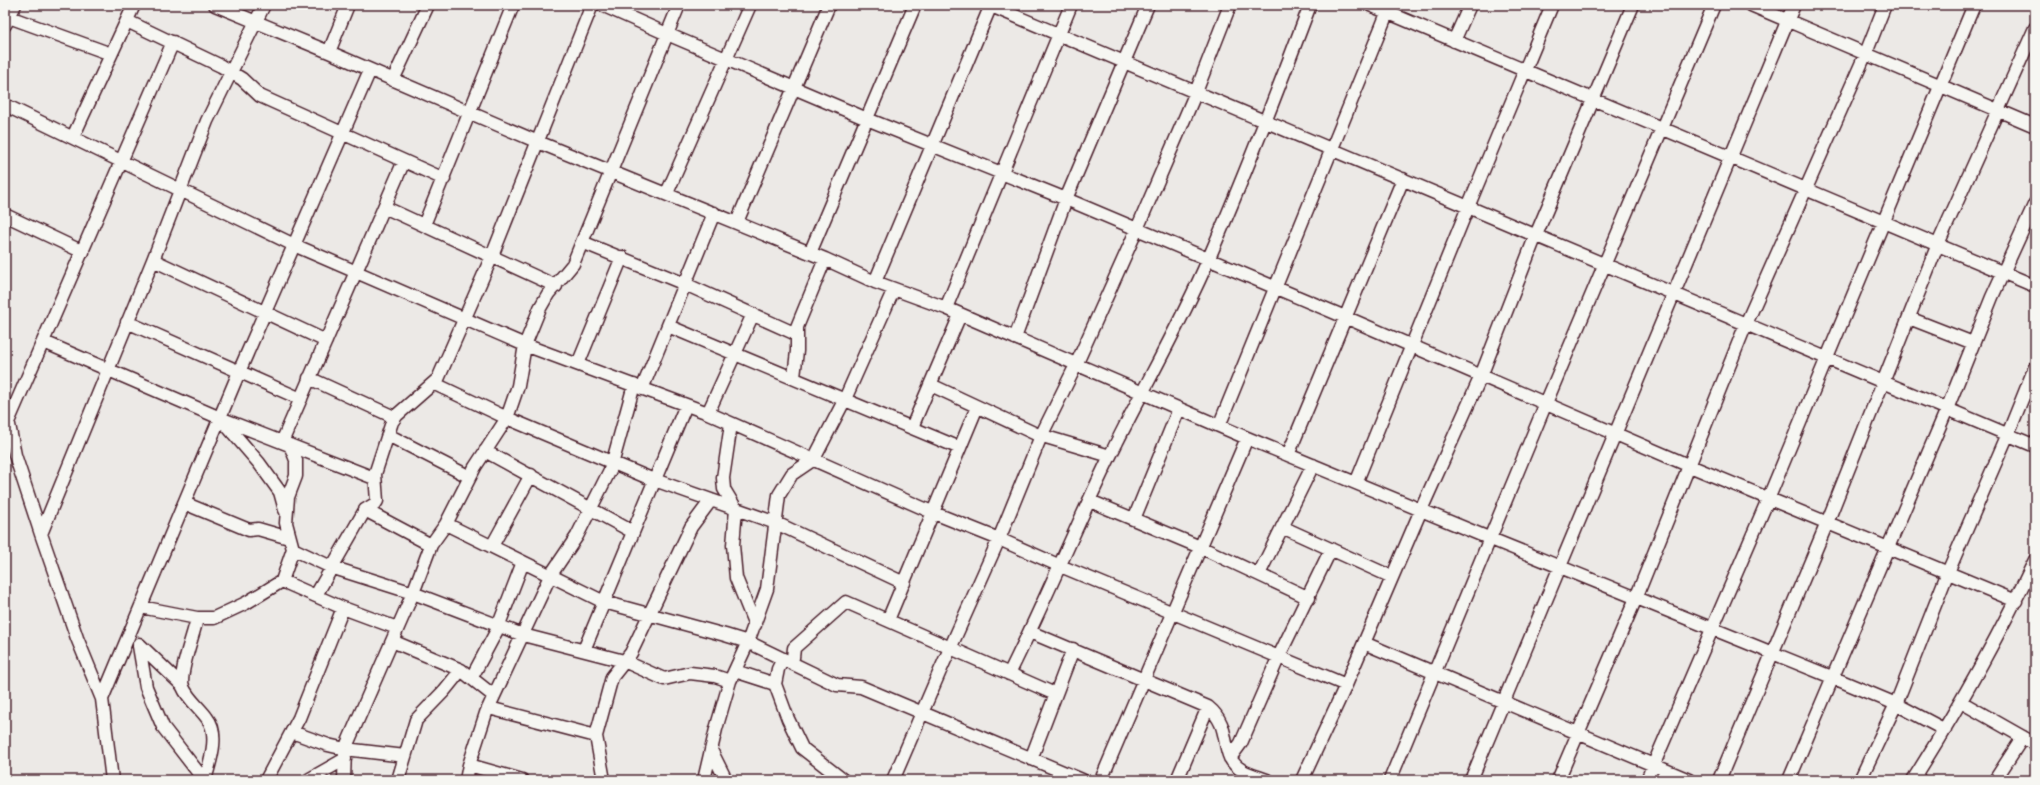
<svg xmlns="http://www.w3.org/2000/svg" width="2040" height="785" font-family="Caveat,sans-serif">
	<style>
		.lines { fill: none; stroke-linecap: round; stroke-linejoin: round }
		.minor-casing { stroke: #4a1f2b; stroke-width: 15 }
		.minor { stroke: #f6f6f2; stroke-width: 12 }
	</style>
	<rect width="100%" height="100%" fill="#ece9e6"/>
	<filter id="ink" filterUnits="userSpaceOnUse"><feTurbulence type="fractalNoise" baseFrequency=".025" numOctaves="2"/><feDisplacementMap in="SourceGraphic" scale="8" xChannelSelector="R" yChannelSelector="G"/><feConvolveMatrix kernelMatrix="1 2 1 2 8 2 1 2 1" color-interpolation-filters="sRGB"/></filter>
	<g filter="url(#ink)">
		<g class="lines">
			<defs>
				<path id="minor" d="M215,5L329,52L538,142L825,259L875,282L946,308L1247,438L1491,539L1834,678L1896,704L1945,730
					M602,5L667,34L867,119L1066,199L1345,317L1690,466L2016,601
					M989,5L2035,446
					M1370,5L2035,286
					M1751,5L2035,126
					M9,17L111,54
					M127,21L221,66L242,79L260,96L444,179
					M5,25L15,5
					M1454,41L1470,5
					M329,52L348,5
					M393,80L428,5
					M5,105L294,245L525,345L708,413L934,513L999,539L1058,565L1346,685
					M73,137L134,5
					M667,193L750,5
					M384,207L556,286
					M5,215L83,252
					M737,222L829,5
					M424,225L513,5
					M582,242L685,284L796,334
					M810,253L915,5
					M153,260L326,341
					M875,282L991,5
					M946,308L1071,5
					M1909,318L1973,343
					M127,322L301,399
					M668,326L960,448
					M1015,338L1066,199L1148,5
					M44,342L220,418L374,478
					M578,364L622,257
					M794,377L797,351V327L825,259
					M309,378L394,417
					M435,384L507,418L649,478L776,523L904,583
					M931,385L1036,434L1110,456
					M642,389L714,213
					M5,405L15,455L41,534L77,638L102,699L112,780
					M708,413L753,314
					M222,420L259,463L280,492L285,510
					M8,422L173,42
					M731,424L723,478L724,489L736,509L733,545L736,578L755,625
					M1219,426L1390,6
					M912,427L960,315
					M388,435L470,477
					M282,442L404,161
					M485,451L633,532
					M1288,455L1403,179
					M1356,483L1468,207L1552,5
					M1090,501L1200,547L1309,598
					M184,503L249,530L258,529L289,538
					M365,510L431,545
					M1134,519L1179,409
					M446,524L604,602L725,635L748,642L837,685L861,687L1082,780
					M1282,527L1392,577
					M41,534L153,260L207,121L264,5
					M492,546L531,475
					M293,549L331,567L413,593L523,635L624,661L664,679L690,673L715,676L730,681
					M1259,574L1313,465
					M282,581L343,608L397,628
					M316,595L365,510L375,504L377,501L375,474L392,422L397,415L438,379L492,256L592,5
					M141,607L197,618H214L246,603L282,581L293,549L286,523L288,497L296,476V460L290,445
					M197,618C194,635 178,673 183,687C188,699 200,708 207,718C220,734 210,762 205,780
					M888,620L977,407
					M1030,632L1208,707C1235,729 1216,755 1243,771C1250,775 1259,777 1267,780
					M392,641L461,670L494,696
					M1364,643L1689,780
					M139,644L183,686
					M139,646L146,687L163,727L204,780
					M584,650L686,405
					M793,658L794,648L846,602L1055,694
					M783,659L778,669L775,684L788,719L802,748L843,780
					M735,671L775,684
					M1009,674C1045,602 1075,528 1110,456C1142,390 1180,326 1209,258C1245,175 1278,90 1310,5
					M472,677L496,632L523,562
					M102,699L239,372L370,70
					M1961,702L2035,744
					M489,708L596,736
					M292,732L328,745L345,749L405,756
					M711,750L726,780
					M1230,758L1241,743L1279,656L1331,549
					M1031,759L1073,649
					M469,765L522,780
					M266,780L299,718L343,608
					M308,780L345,759
					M344,780L345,749L413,593L431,545L446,524L475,467L507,418L518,386L525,345L540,308L548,294L573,264L679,5
					M398,780L416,720L444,691L461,670
					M466,780L469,765L486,713L550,576L577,536L611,468L634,385
					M604,780L596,736L612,677L631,653L691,527L711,500
					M704,780L716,729L730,681L748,642L767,589L779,495L792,474L814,459L845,399L894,289
					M893,780L940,671L999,539L1041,436L1076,365L1137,229L1196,92L1230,5
					M1101,780L1247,438
					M1177,780L1208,707
					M1302,780L1346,685L1421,510L1481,376L1536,235L1633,5
					M1390,780L1546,403L1714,5
					M1471,780L1794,5
					M1558,780L1636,598L1746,324L1866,53L1885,5
					M1647,780L1769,497L1974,5
					M1719,780L1827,523L1938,244L2035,28
					M1789,780L1947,409L1992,297L2035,203
					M1860,780L1896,704L1948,572L2008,434L2035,367
					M1913,780C1958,709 1999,636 2035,560
					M1995,780L2023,737"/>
			</defs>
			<!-- minor casing -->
			<use href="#minor" class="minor-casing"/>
			<!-- minor -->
			<use href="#minor" class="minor"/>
		</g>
	</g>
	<!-- margin -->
	<rect width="2040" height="785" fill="none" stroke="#f6f6f2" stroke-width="20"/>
	<rect x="10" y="10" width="2020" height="765" fill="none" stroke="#4a1f2b" stroke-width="1.5" filter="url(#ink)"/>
</svg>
